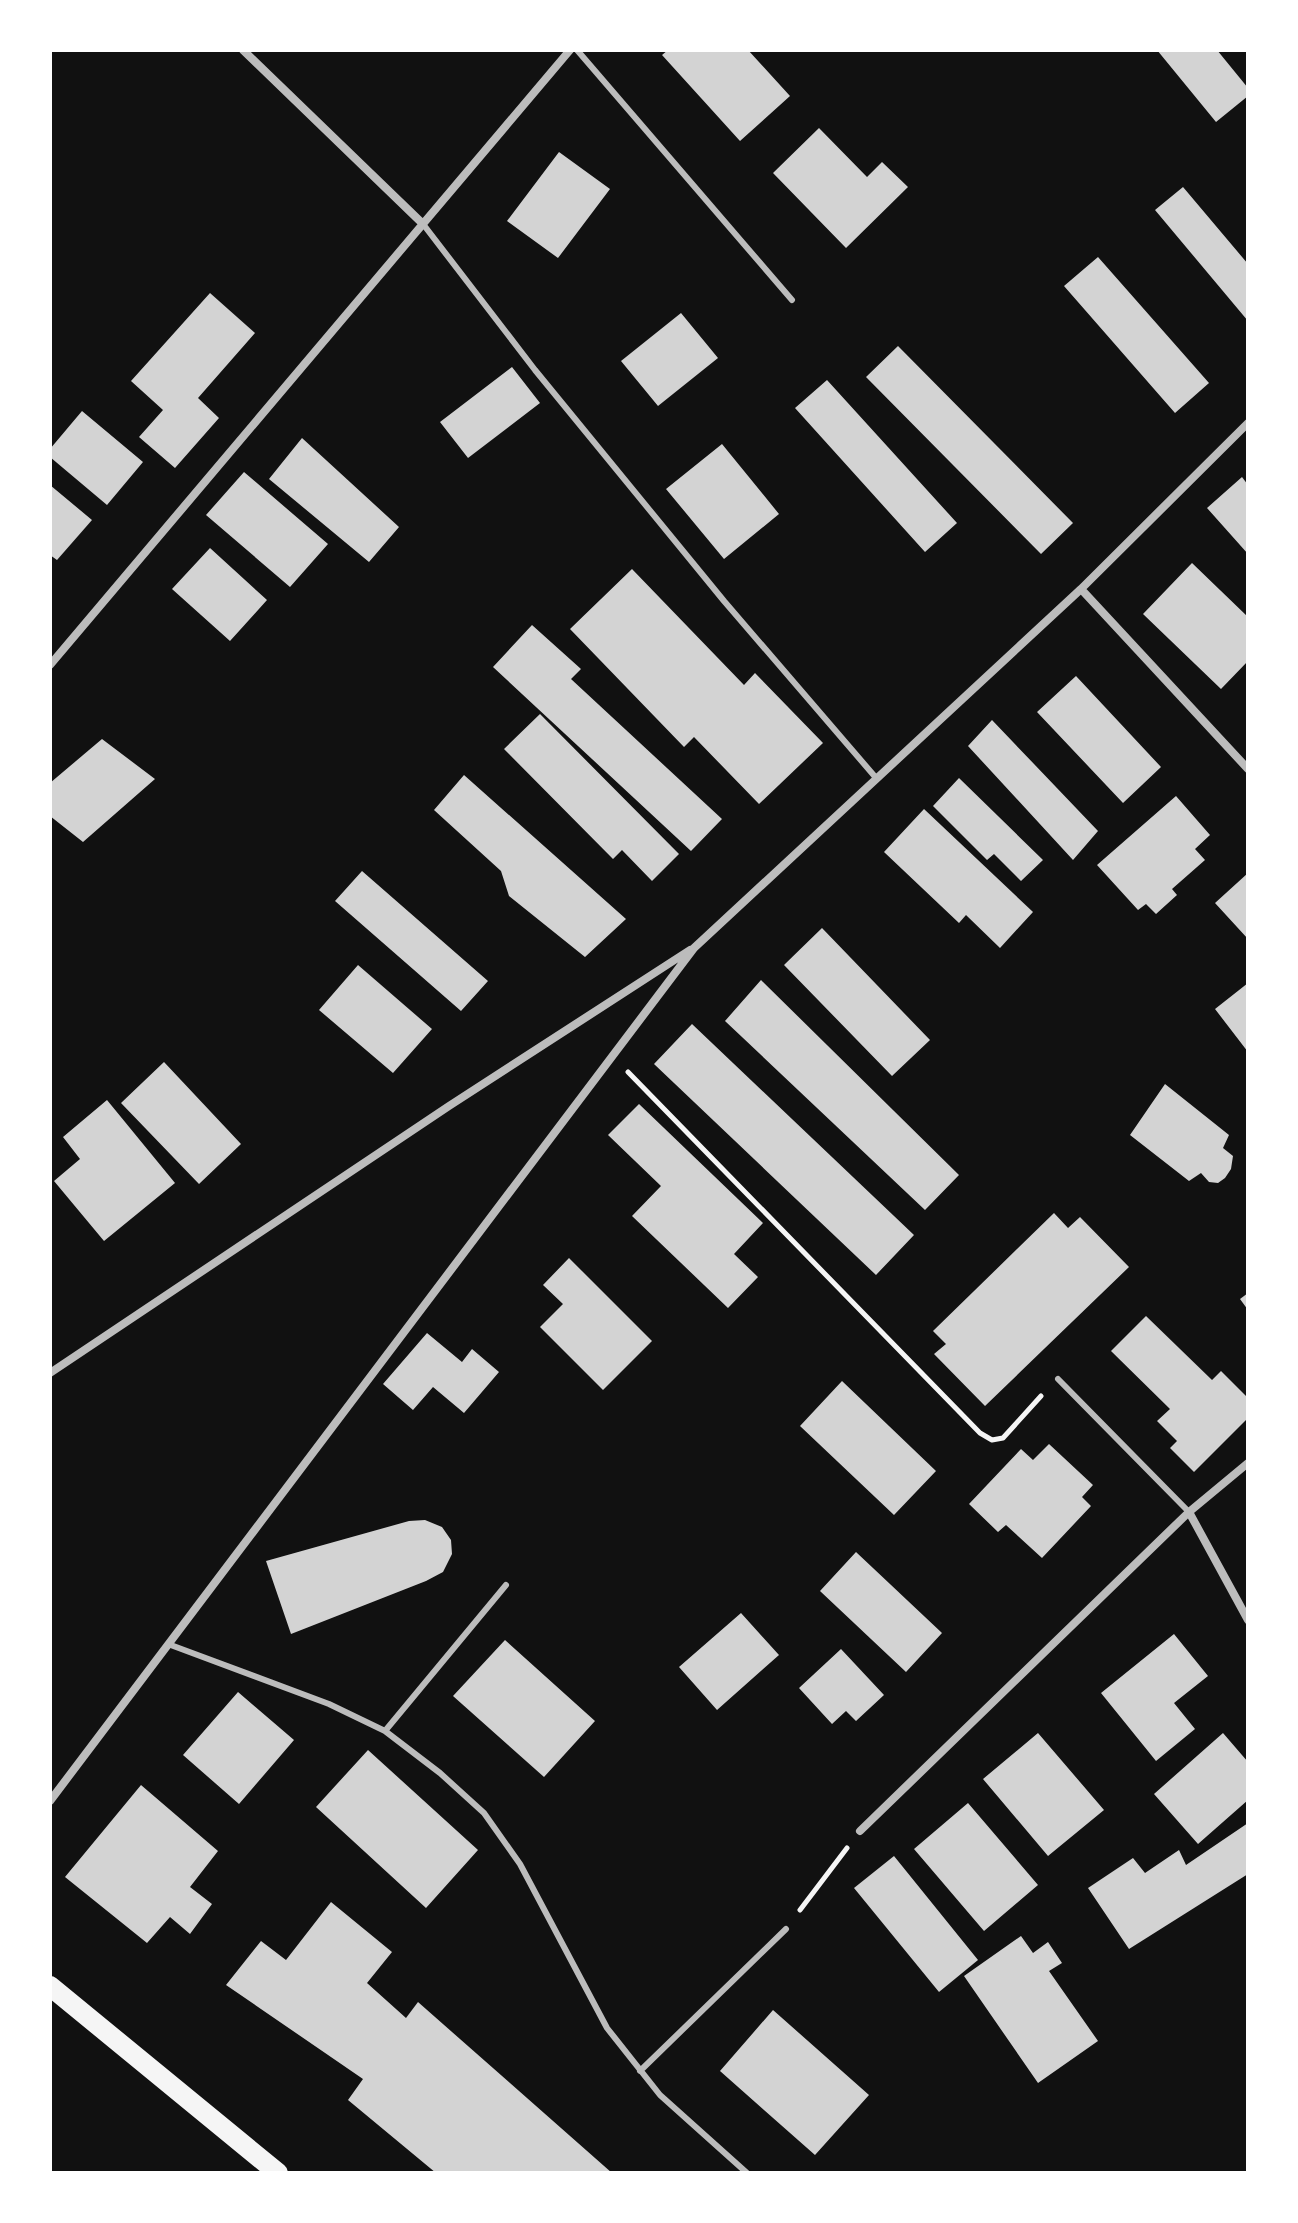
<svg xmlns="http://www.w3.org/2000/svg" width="1298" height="2223" font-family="'Public Sans',sans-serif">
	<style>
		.building { fill: #d3d3d3 }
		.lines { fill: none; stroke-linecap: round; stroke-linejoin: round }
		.path { stroke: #f5f5f5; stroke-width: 5 }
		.service { stroke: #bcbcbc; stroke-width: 6 }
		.minor { stroke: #bcbcbc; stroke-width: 8 }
		.primary { stroke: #f5f5f5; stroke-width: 20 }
	</style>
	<rect width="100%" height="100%" fill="#111"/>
	<!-- building -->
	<path class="building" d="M668,50H748L790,96L740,141L662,55Z
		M1157,50H1205L1206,52L1217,50L1248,88V96L1216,122Z
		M819,128L867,177L882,162L908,187L846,248L773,173Z
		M559,152L610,189L558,258L507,221Z
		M1183,187L1248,264V321L1155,210Z
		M1098,257L1209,383L1175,413L1064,286Z
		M210,293L255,333L198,398L219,418L175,468L139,437L163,410L131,381Z
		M681,313L718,358L658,406L621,361Z
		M898,346L1073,523L1041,554L866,377Z
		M512,367L540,403L468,458L440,422Z
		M827,380L957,523L925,552L795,408Z
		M82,411L143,462L107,505L50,457V449Z
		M302,438L399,527L369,562L269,479Z
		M722,444L779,514L724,559L666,489Z
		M244,472L328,544L290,587L206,515Z
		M1242,477L1248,485V554L1207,508Z
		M50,485L92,520L57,560L50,555Z
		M210,548L267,600L230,641L172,589Z
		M1192,563L1248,617V661L1221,689L1143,614Z
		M632,569L744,685L755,673L823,743L759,804L694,737L684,747L570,629Z
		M532,625L581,669L571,679L722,819L691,851L493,667Z
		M1076,676L1161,767L1123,803L1037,712Z
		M540,714L679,854L652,881L622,850L613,859L504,749Z
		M992,720L1098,831L1073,860L968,746Z
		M102,739L155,779L83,842L50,816V783Z
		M464,775L626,919L585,957L509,896L501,871L434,810Z
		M959,778L1043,860L1021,881L994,854L987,860L933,806Z
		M1176,796L1210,835L1195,849L1205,860L1172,889L1177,895L1156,914L1146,904L1138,910L1097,865Z
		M924,809L1033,912L1000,948L966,915L959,923L884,852Z
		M362,871L488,981L461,1011L335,901Z
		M1248,873V939L1215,903Z
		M822,928L930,1040L892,1076L784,965Z
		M358,965L432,1029L393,1073L319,1010Z
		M761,980L959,1175L925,1210L725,1021Z
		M1248,983V1052L1215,1009Z
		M692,1024L914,1235L876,1275L654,1064Z
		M164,1062L241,1144L199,1184L121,1103Z
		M1165,1084L1229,1135L1223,1148L1233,1156L1231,1169L1225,1178L1218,1183L1209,1182L1201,1173L1189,1181L1130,1135Z
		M107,1100L175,1183L104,1241L54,1181L80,1159L63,1137Z
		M639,1104L763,1223L734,1254L758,1277L728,1308L632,1216L661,1186L608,1135Z
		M1054,1213L1068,1228L1080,1217L1129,1267L985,1406L934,1354L946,1344L933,1331Z
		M569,1258L652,1341L603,1390L540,1327L563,1304L543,1285Z
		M1248,1293V1310L1240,1299Z
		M1146,1316L1212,1380L1221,1371L1248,1398V1418L1194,1472L1170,1448L1177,1441L1157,1421L1170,1409L1111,1351Z
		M427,1333L462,1362L472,1349L499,1372L464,1413L433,1387L413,1410L383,1384Z
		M842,1381L936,1471L894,1515L800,1426Z
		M1049,1444L1093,1485L1082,1497L1091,1506L1042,1558L1006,1525L998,1532L969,1504L1021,1449L1033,1460Z
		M425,1520L442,1527L451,1540L452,1554L443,1572L426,1581L291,1634L266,1561L409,1521Z
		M856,1552L942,1633L906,1672L820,1591Z
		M741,1613L779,1655L717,1710L679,1667Z
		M1174,1634L1208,1676L1174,1703L1195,1729L1156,1761L1101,1693Z
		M505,1640L595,1721L544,1777L453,1696Z
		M841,1649L884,1695L856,1721L846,1711L832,1724L799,1688Z
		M238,1692L294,1740L239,1804L183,1755Z
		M1038,1733L1104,1810L1048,1856L983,1779Z
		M1223,1733L1248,1762V1800L1198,1844L1154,1794Z
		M368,1750L478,1850L426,1908L316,1807Z
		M141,1785L218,1851L190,1887L212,1904L190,1934L170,1917L147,1943L65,1877Z
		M968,1803L1038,1885L984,1931L914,1849Z
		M1248,1823V1874L1129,1949L1088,1888L1133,1858L1145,1873L1179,1850L1186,1865Z
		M894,1856L978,1960L939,1992L854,1888Z
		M331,1902L392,1952L367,1983L406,2018L418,2002L612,2173H436L348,2100L363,2079L226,1985L261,1941L286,1960Z
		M1021,1936L1033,1953L1048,1942L1062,1963L1049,1971L1098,2041L1038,2083L964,1976Z
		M773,2010L869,2095L815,2155L720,2071Z"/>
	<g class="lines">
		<!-- path -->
		<path class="path" d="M628,1072L980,1433L992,1440L1003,1438L1041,1396
			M800,1910L847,1848"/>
		<!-- service -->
		<path class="service" d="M577,50L792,300
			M423,224L535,370L724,601L877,779
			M1058,1379L1189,1512
			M168,1644L329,1704L385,1731L440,1773L484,1813L520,1864L607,2028L660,2095L747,2173
			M385,1731L506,1585
			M640,2071L786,1929"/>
		<!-- minor -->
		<path class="minor" d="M243,50L423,224
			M1081,589L1248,769
			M50,665L570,50
			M50,1373L449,1106L690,950
			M1189,1512L1248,1620
			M50,1801L694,948L1081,589L1248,423
			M860,1831L1189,1512L1248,1463"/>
		<!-- primary -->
		<path class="primary" d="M50,1986L278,2173"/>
	</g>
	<!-- border -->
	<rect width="1298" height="2223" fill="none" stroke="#ffffff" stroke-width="104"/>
</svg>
